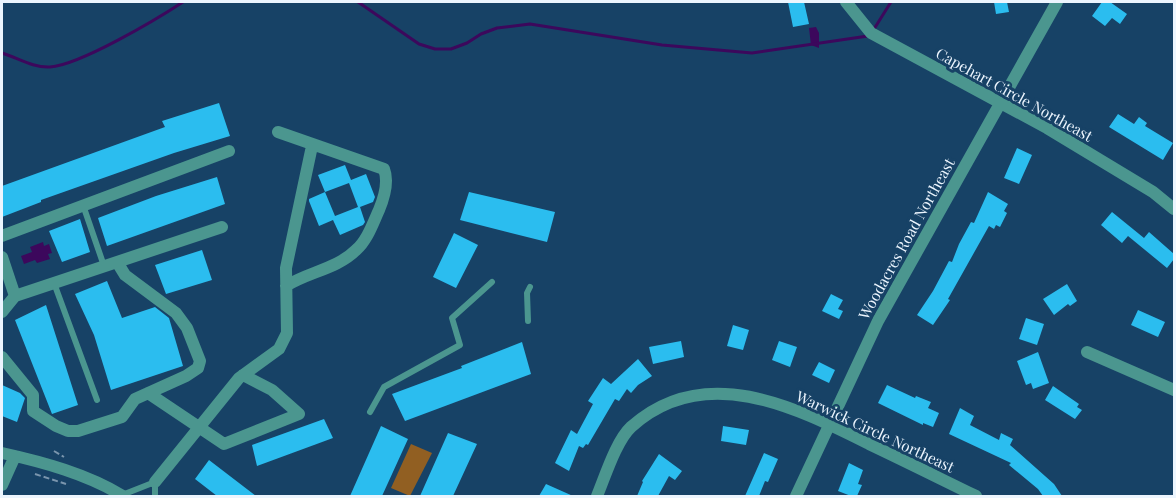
<svg xmlns="http://www.w3.org/2000/svg" width="1176" height="498" font-family="'Playfair Display',serif">
	<style>
		.green { fill: #915f22 }
		.water { fill: #3c085c }
		.lines { fill: none; stroke-linecap: round; stroke-linejoin: round }
		.stream { stroke: #3c085c; stroke-width: 3 }
		.building { fill: #2bbdef; fill-rule: evenodd }
		.path { stroke: #7a95ad; stroke-width: 2; stroke-dasharray: 6 3; stroke-linecap: butt }
		.service { stroke: #4b968f; stroke-width: 6 }
		.minor { stroke: #4b968f; stroke-width: 12 }
		.labels { text-anchor: middle; stroke-width: 6; stroke-linejoin: round; paint-order: stroke }
		.street-label { font-size: 15px; fill: #ecf5fe; stroke: #174266 }
	</style>
	<rect width="100%" height="100%" fill="#174266"/>
	<!-- green -->
	<path class="green" d="M411,444L432,453L410,496L391,488Z"/>
	<!-- water -->
	<path class="water" d="M816,27L819,33V48L811,45L809,28Z
		M43,242L44,246L49,244L52,253L48,254L50,259L37,263L35,260L24,264L21,256L32,252L30,247Z"/>
	<g class="lines">
		<!-- stream -->
		<path class="stream" d="M358,2L419,44L435,49H451L467,43L481,34L497,28L530,24L662,45L752,53L868,36
			M874,29L891,2
			M2,53C18,58 33,68 50,67C80,65 157,19 183,2"/>
	</g>
	<!-- building -->
	<path class="building" d="M788,2H804L809,24L793,27Z
		M994,2H1007L1009,12L996,14Z
		M1102,2H1110L1127,14L1120,24L1112,18L1105,26L1092,16Z
		M219,103L230,136L174,153L41,200V202L2,217V186L165,127L162,121Z
		M1118,114L1134,124L1139,117L1147,123L1145,126L1173,143L1163,160L1109,127Z
		M1017,148L1032,155L1019,184L1004,178Z
		M345,165L351,180L366,174L375,197L373,202L360,207L365,222L363,225L340,235L333,220L319,226L309,201V199L325,192L318,175ZM349,183L358,207L335,216L325,192Z
		M217,177L225,204L107,246L98,218L156,196Z
		M469,192L555,212L547,242L460,220Z
		M988,192L1008,204L1004,211L1007,213L1000,227L996,225L994,229L989,226L948,299L950,300L933,325L917,315L933,291L949,261L952,262L959,244L971,222L974,223Z
		M1112,212L1144,238L1149,232L1174,254V259L1167,268L1128,236L1122,243L1101,225Z
		M80,219L90,252L62,262L49,231Z
		M454,233L478,245L456,288L433,277Z
		M202,250L212,280L166,294L155,265Z
		M107,281L122,318L155,307L169,318L183,366L111,390L94,335L75,294Z
		M1067,284L1077,301L1070,306L1068,304L1054,315L1043,299Z
		M831,294L843,300L838,309L843,311L839,319L822,311Z
		M46,305L78,405L52,414L15,320Z
		M1138,310L1165,322L1158,337L1131,325Z
		M1026,318L1044,324L1037,345L1019,339Z
		M733,325L749,330L743,350L727,346Z
		M681,341L684,357L653,364L649,347Z
		M779,341L797,347L790,367L772,360Z
		M522,342L531,374L405,421L392,394L462,368L461,366Z
		M1038,352L1049,383L1033,389L1031,383L1026,385L1017,361Z
		M638,359L652,376L638,385L631,393L627,389L619,401L615,399L588,445L586,444L583,448L579,446L569,471L555,463L571,430L577,434L593,404L588,401L603,378L611,384Z
		M819,362L835,370L829,383L812,375Z
		M2,385L20,393L25,398L17,422L2,416Z
		M887,385L915,398L916,396L931,402L928,408L939,413L933,427L923,423V425L878,403Z
		M1053,386L1079,404L1077,407L1082,410L1075,419L1045,400Z
		M960,408L974,416L970,425L999,440L1001,433L1013,439L1010,445L1054,484L1062,496H1043L1038,489L1009,465L1011,463L949,434Z
		M324,419L333,438L257,466L252,445Z
		M381,426L408,439L382,496H350Z
		M723,426L749,430L746,445L721,441Z
		M448,433L477,444L453,496H420Z
		M764,453L778,459L768,482L765,481L759,496H745Z
		M659,454L682,471L675,480L669,476L658,496H637L643,482L642,481Z
		M209,460L256,496H217L195,479Z
		M849,463L863,470L858,484L862,485L857,496H851L838,491Z
		M546,484L573,496H539Z"/>
	<g class="lines">
		<!-- path -->
		<path class="path" d="M54,451L64,457
			M35,474L66,484"/>
		<!-- service -->
		<path class="service" d="M83,205L104,266
			M54,283L97,400
			M528,321L527,293L530,287
			M370,412L384,387L460,345L452,318L492,282
			M122,495L155,482V496"/>
		<!-- minor -->
		<path class="minor" d="M846,2L871,33L1047,128L1153,192L1174,209
			M278,132L384,169C389,182 384,198 379,210C373,223 367,241 356,250C337,269 308,272 286,286
			M2,236L229,151
			M2,257L15,296
			M2,312L15,296L222,227
			M1087,352L1174,390
			M2,357L33,395V411L56,426L68,431H78L122,417L135,399L186,376L198,368L200,361L187,328L176,313L125,275L117,262
			M148,393L224,444L299,414L272,390L243,375
			M2,453C43,462 87,474 123,496
			M155,482L239,378L279,349L287,333L286,268L312,146
			M2,485L15,456
			M597,496C605,477 616,441 631,427C704,361 795,407 869,444C905,461 941,479 976,496
			M796,496L878,321L1057,2"/>
	</g>
	<g class="labels">
		<!-- street labels -->
		<g class="street-label">
			<text transform="translate(1014 95) rotate(29)" y="5">Capehart Circle Northeast</text>
			<text transform="translate(907 239) rotate(-61)" y="5">Woodacres Road Northeast</text>
			<text transform="translate(875 432) rotate(25)" y="5">Warwick Circle Northeast</text>
		</g>
	</g>
	<!-- border -->
	<rect width="1176" height="498" fill="none" stroke="#ecf5fe" stroke-width="6"/>
</svg>
